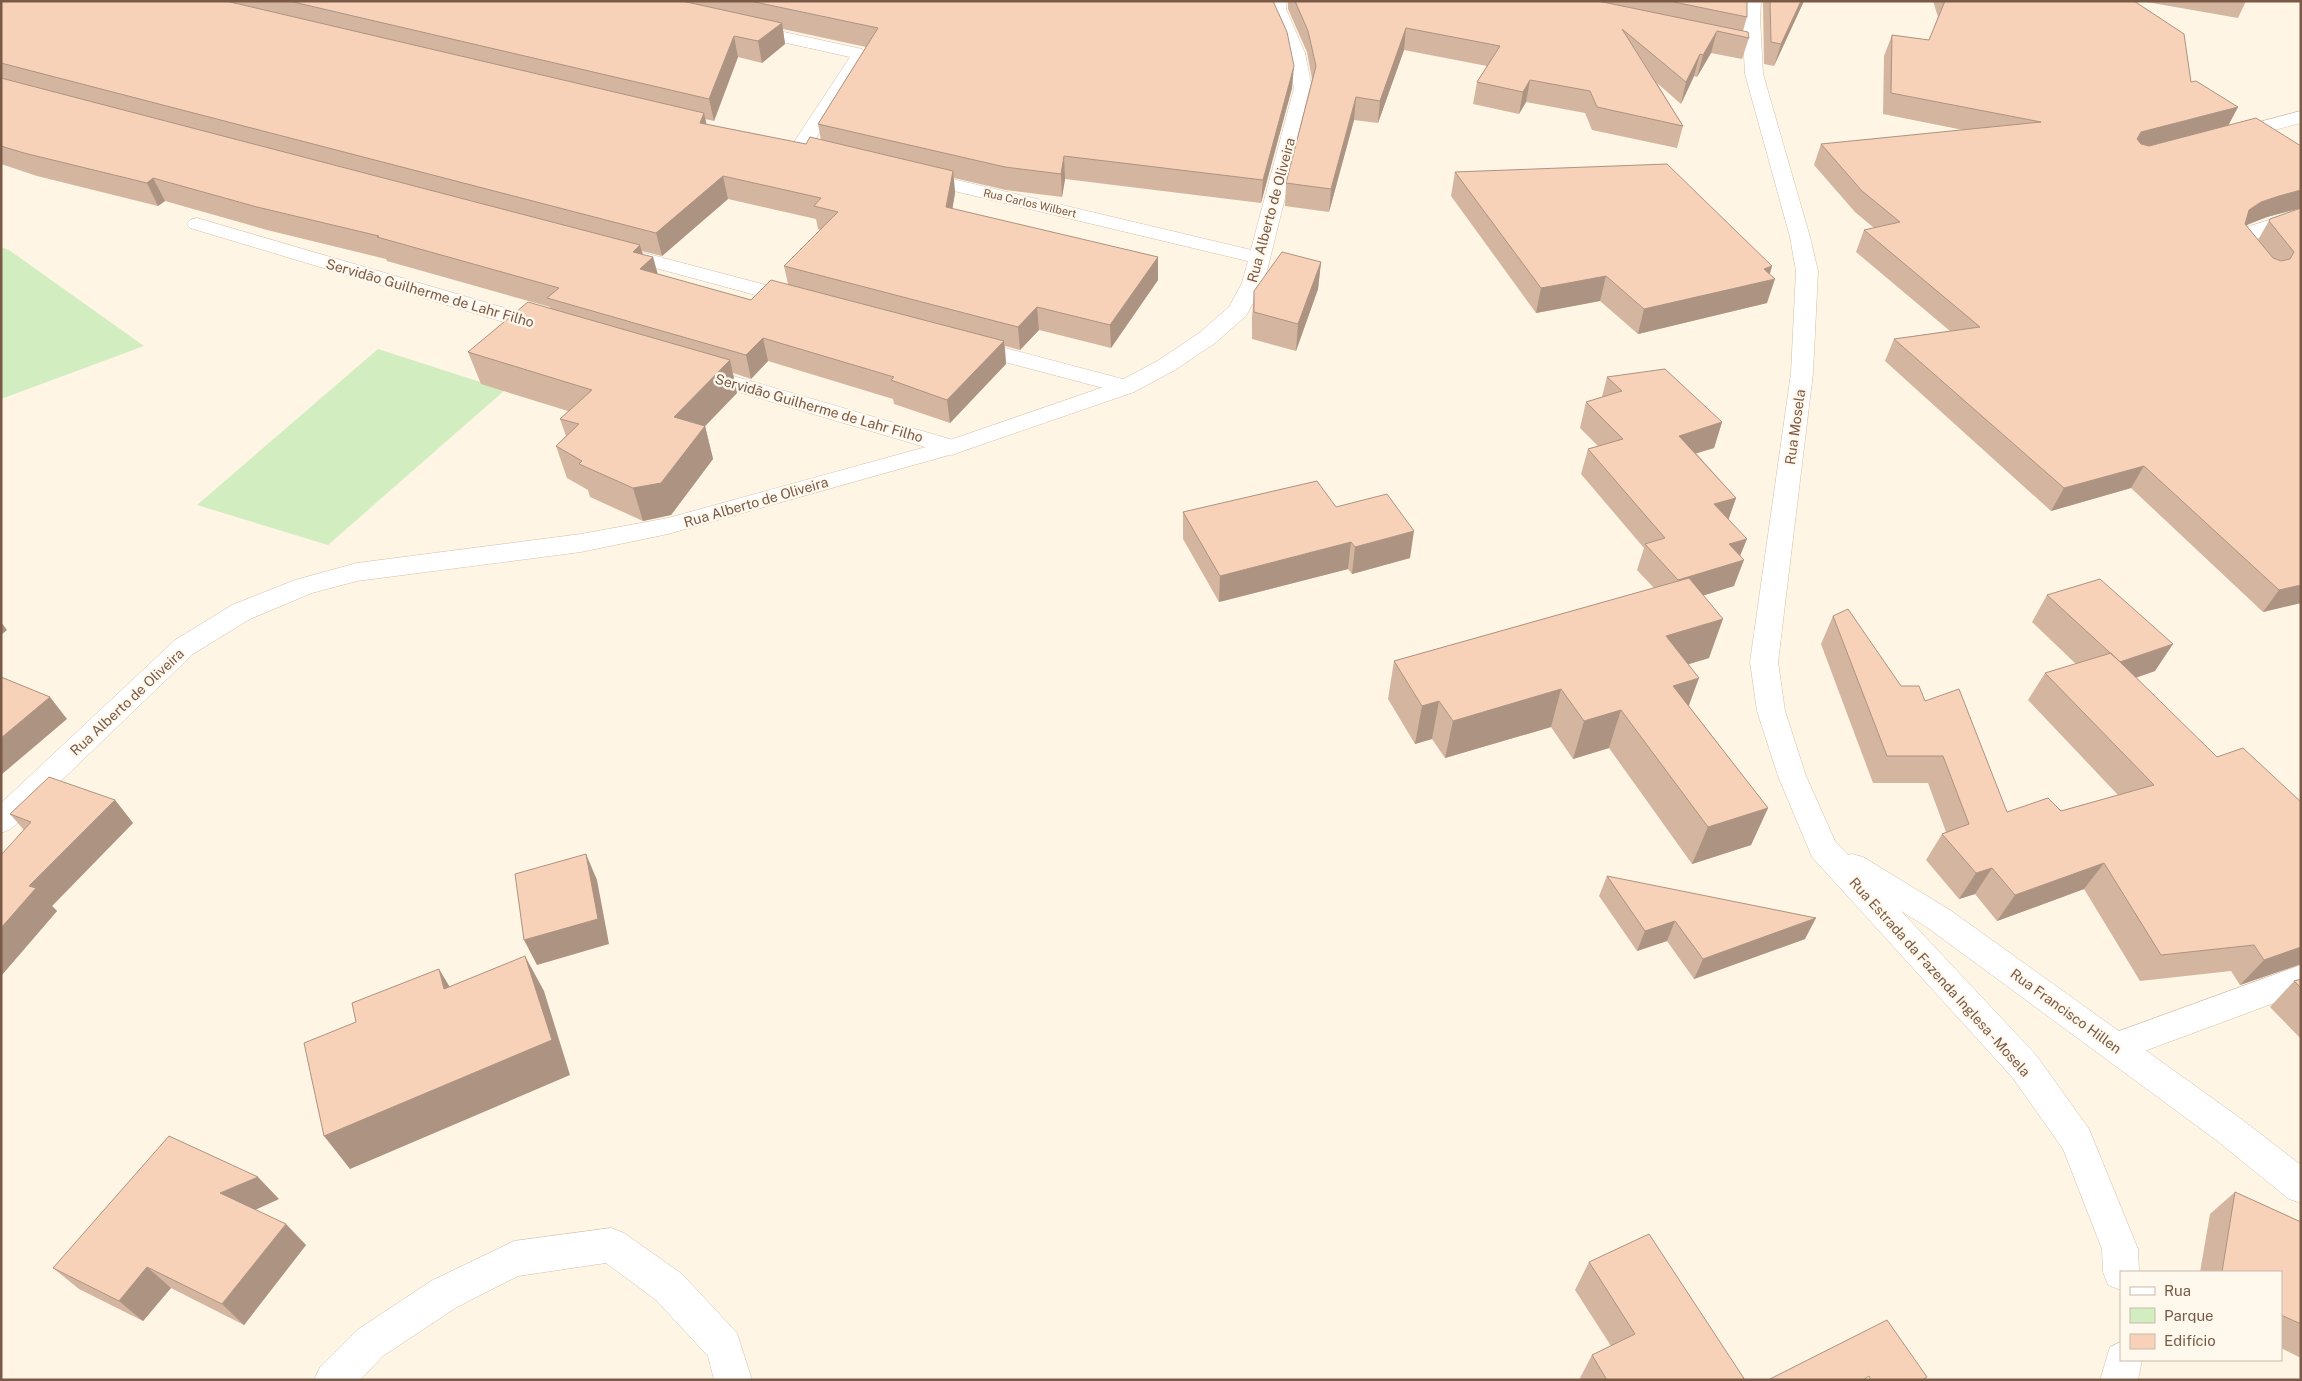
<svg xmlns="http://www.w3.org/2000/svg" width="2302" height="1381" font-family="'Public Sans',sans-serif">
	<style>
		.green { fill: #d2eec1 }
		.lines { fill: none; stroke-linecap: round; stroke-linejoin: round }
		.service-casing { stroke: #d4beac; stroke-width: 1 }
		.minor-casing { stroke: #d4beac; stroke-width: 1 }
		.tertiary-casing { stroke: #d4beac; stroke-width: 1 }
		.service { fill: #fff; fill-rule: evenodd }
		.minor { fill: #fff; fill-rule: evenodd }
		.tertiary { fill: #fff; fill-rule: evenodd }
		.wall { fill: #d4b59f; fill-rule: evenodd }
		.shaded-wall { fill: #ad9382 }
		.building { fill: #f7d2b9; stroke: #ad9382 }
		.labels { text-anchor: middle; stroke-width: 4.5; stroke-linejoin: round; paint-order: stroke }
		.far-street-label { font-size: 11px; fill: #7a5a47; stroke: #fff8ed }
		.street-label { font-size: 14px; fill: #7a5a47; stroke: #fff8ed }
	</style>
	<rect width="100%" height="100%" fill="#fef5e4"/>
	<!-- green -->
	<path class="green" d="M1,247L9,250L144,346L1,399Z
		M378,349L505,390L328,545L197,505Z"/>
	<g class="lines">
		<defs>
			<path id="service" d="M2301,965V993L2115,1062L2103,1057L2099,1047L2103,1037Z"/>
			<path id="minor" d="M1744,1H1761L1760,18L1763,74L1810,237L1818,271L1813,373L1778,662L1785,711L1806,776L1835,841L1848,855L1852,854L1863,857L1950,910L2240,1118L2301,1165V1203L2289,1199L2216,1140L1928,928L1901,911L2036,1055L2089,1129L2138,1249L2139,1272H2121V1290L2108,1285L2103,1272L2102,1249L2063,1149L2012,1077L1812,857L1778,776L1757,711L1750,662L1791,373L1796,271L1790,237L1745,74L1742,18Z
				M747,24L862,49L868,57L807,152L800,154L793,152L790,148L850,57L741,33L738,29L741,25Z
				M2301,111V123L2232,141L2225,139L2222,135L2225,131Z
				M919,171L1260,252L1267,254L1270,258L1267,262L1260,264L912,181L909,177L912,173Z
				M2301,210V223L2256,239L2254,243L2267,260L2264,264C2249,268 2242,256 2234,244L2239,232L2250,226Z
				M197,218L553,322L556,327L553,332L545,334L537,332L190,228L187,224L190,220Z
				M618,246L804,295L807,300L804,305L796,306L611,256L608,252L611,248Z
				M971,339L1134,382L1137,387L1134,392L1126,394L963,351L960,346L963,341Z
				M699,366L960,442L964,447L960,452L952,455L691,378L688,373L691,368Z
				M611,1228L624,1233L682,1274L737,1333L752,1380H714L708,1356L656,1300L606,1263L518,1276L457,1307L383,1356L360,1380H314L320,1367L357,1330L431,1281L514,1241Z
				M2121,1342V1360H2142L2138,1380H2100L2110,1347Z"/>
			<path id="tertiary" d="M1270,1H1287L1286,9L1305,53L1312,88L1264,283L1246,316L1215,343L1175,370L1134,392L960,452L668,534L581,552L357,581L312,593L250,619L193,654L11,829L1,833V803L175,640L232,605L295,580L357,563L581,534L668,518L944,442L1118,382L1159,360L1199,333L1229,307L1242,283L1294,88L1287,53L1268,9Z"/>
		</defs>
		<!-- service casing -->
		<use href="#service" class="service-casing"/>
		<!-- minor casing -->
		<use href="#minor" class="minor-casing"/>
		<!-- tertiary casing -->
		<use href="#tertiary" class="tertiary-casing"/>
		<!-- service -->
		<use href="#service" class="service"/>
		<!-- minor -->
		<use href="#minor" class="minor"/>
		<!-- tertiary -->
		<use href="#tertiary" class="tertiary"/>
	</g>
	<!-- wall -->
	<path class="wall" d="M1,1H1273L1292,88L1261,203L1065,179L1062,197L1006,190L954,178L955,193L952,209L1158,257V280L1111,348L1039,330L1020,350L1005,346L1006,364L950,423L894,404L893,399L768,361L751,379L733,373L737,393L705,426L713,459L671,515L643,521L590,497L588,490L567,478L556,446L566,436L560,419L568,411L481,384L468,352L550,308V307L387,261L386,259L267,230L165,201L158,206L37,176L1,164ZM783,29L866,47L818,124L821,140L806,144L706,124L705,119L714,121L738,57L762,63L785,44ZM728,199L816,219L818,229L820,230L784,266L788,284L751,300L658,274L653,257L643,254L642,251L662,256Z
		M1288,1H1747V17L1743,31L1749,38L1742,59L1711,53L1697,77L1694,76L1681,104L1657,83L1683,126L1677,148L1592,130L1585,113L1526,102L1519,114L1473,104L1477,82L1487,66L1404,50L1378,123L1354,120L1329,212L1285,206L1286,183L1312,79L1307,52L1288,9Z
		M1763,1H1804L1774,66L1764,64Z
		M1933,1H2134L2191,82L2238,107L2228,125L2301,146V603L2263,612L2131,488L2051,511L1885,361L1894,339L1950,331L1856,252L1864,230L1874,228L1855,212L1814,165L1821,144L1963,130L1883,114L1884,56L1892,35L1929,40L1938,17ZM2299,208L2270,219L2258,240L2246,225L2267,217Z
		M2141,1H2246L2238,18Z
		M1455,172L1772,266L1770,274L1767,303L1638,334L1600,301L1536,313L1451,196Z
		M1321,262L1318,289L1296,351L1252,339V318L1254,291Z
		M1607,377L1722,422L1714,448L1696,453L1736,498L1728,519L1740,556L1734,586L1703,595L1709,658L1688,664L1689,706L1768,808L1751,845L1692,864L1609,748L1573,759L1551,727L1445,758L1432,739L1415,744L1388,699L1394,661L1654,588L1637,570L1644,548L1581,474L1588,449L1598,446L1580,428L1586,402L1602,397Z
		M1336,507L1410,558L1352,574L1348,569L1219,602L1183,539V512Z
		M2047,595L2155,671L2136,678L2301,964L2240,985L2231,971L2140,981L2084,889L1997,921L1975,894L1959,899L1926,860L1942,834L1946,832L1928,783H1873L1821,644L1833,616L1901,686L1925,701L2007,812L2061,811L2118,795L2028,700L2045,673L2076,664L2032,622Z
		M115,800L133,823L52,906L57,911L1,976L24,830L10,814Z
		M1607,876L1805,939L1694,979L1667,941L1637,951L1599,896Z
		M2301,979V1039L2270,1007L2294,981Z
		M2235,1192L2301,1222V1358L2281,1348V1272H2200L2210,1214Z
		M279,1199L255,1210L306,1245L244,1325L171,1288L143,1321L79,1289L53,1268Z
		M1589,1262L1745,1380H1579L1592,1355L1611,1346L1575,1290Z"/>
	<!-- shaded-wall -->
	<path class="shaded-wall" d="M1801,1H1804L1774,66L1781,44Z
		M782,23L785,44L762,63L758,41Z
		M1406,28L1404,50L1378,123L1380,101Z
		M1717,31L1711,53L1697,77L1703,55Z
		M734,36L738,57L714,121L709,99Z
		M1700,54L1694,76L1681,104L1686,82Z
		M1294,66L1292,88L1261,203L1263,180Z
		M1530,80L1526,102L1519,114L1523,92Z
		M1356,97L1354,120L1329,212L1331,189Z
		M2238,107L2227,128L2131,153L2141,132Z
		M704,113L709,135L700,123Z
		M1064,156L1065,179L1062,197L1061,174Z
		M953,171L955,193L949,230L946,207Z
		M723,176L728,199L662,256L656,233Z
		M153,178L165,201L158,206L147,183Z
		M2301,190V208L2267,217L2249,224L2237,232L2249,210L2261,202L2279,196Z
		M640,245L645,264L653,257L659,280L646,292L633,252Z
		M1158,257V280L1111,348L1110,325Z
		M1321,262L1318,289L1296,351L1298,324Z
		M1772,266L1767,281L1775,279L1767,303L1638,334L1644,309Z
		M1606,276L1600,301L1536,313L1541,288Z
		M1037,307L1039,330L1020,350L1018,327Z
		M763,338L768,361L751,379L746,355Z
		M1004,341L1006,364L950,423L947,400Z
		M730,360L737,393L683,449L674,417Z
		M1722,422L1714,448L1671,461L1679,436Z
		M705,426L713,459L671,515L643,521L633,488Z
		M2144,466L2131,488L2051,511L2064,488Z
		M1736,498L1727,524L1714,504Z
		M1414,531L1410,558L1352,574L1355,547Z
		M1747,539L1738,561L1744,560L1734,586L1670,606L1678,580L1729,544Z
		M1351,542L1348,569L1219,602L1220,576Z
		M2301,585V603L2263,612L2279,590Z
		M1723,619L1709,658L1653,675L1666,636Z
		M1,622L7,630L1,635Z
		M2173,644L2155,671L2102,689L2119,662Z
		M1699,678L1685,716L1673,686Z
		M1561,689L1551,727L1445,758L1453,721Z
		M50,697L67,719L1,775V738Z
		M1439,701L1432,739L1415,744L1422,706Z
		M1621,710L1609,748L1573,759L1584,721Z
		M115,800L133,823L52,906L57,911L1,976V928L29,886Z
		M1768,808L1751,845L1692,864L1708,827Z
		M586,854L597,880L609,944L537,965L524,940Z
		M2104,863L2084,889L1997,921L2015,895Z
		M1992,868L1975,894L1959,899L1976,873Z
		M1816,918L1805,939L1694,979L1703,959Z
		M1675,921L1667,941L1637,951L1645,931Z
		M2301,947V964L2240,985L2264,960Z
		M525,956L544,991L570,1075L350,1169L324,1136Z
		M439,969L460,1004L444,989Z
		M258,1177L279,1199L241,1216L220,1193Z
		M286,1224L306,1245L244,1325L222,1304Z
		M147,1267L171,1288L143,1321L119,1301Z"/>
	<!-- building -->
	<path class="building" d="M1,1H226L704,113L700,123L806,144L810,137L953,171L946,207L1158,257L1110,325L1037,307L1018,327L784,266L838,212L814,206L821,198L723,176L656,233L1,63Z
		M289,1H682L782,23L758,41L734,36L709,99Z
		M750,1H1273L1287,32L1294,66L1263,180L1064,156L1061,174L1005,167L818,124L878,28Z
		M1295,1H1598L1748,32L1749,38L1717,31L1703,55L1700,54L1686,82L1622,29L1683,126L1597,107L1590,91L1530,80L1523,92L1477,82L1500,46L1406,28L1380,101L1356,97L1331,189L1286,183L1316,66L1308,31Z
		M1669,1H1747V17Z
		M1770,1H1801L1781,44L1771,42Z
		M1945,1H2134L2184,34L2191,82L2196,81L2238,107L2141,132L2137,139L2141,144L2149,146L2256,118L2301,146V190L2279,196L2261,202L2249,210L2245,224L2273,258L2281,261L2290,259L2294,252L2269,221L2270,219L2301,208V585L2279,590L2144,466L2064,488L1894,339L1980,327L1864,230L1900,222L1862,191L1821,144L2041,122L1891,93L1892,35L1929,40Z
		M1,78L640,245L633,252L653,257L640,269L751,300L771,280L1004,341L947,400L891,380L894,377L763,338L746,355L547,298L559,288L377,237L379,236L257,207L153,178L147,183L24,153L1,146Z
		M1667,164L1772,266L1764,269L1775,279L1644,309L1606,276L1541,288L1455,172Z
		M1282,252L1321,262L1298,324L1254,312V291Z
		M528,302L730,360L674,417L705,426L661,483L633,488L579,464L582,461L556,446L579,424L560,419L592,390L468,352Z
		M1665,369L1722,422L1679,436L1736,498L1714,504L1747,539L1729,544L1744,560L1678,580L1645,544L1665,538L1588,449L1623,439L1586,402L1622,391L1607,377Z
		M1317,481L1336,507L1387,494L1414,531L1355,547L1351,542L1220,576L1183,512Z
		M1689,578L1723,619L1666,636L1699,678L1673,686L1768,808L1708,827L1621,710L1584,721L1561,689L1453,721L1439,701L1422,706L1394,661Z
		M2100,579L2173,644L2120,662L2047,595Z
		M1848,609L1901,686H1919L1925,701L1959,689L2007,812L2048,798L2061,811L2154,785L2045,673L2111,653L2217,757L2243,748L2301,802V947L2264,960L2254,945L2161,955L2104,863L2015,895L1992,868L1976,873L1942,834L1969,824L1943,756H1887L1833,616Z
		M1,677L50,697L1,738Z
		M49,777L115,800L29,886L36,888L1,928V855L31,822L10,814Z
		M586,854L598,919L524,940L515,874Z
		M1607,876L1816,918L1703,959L1675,921L1645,931Z
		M525,956L552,1040L324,1136L304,1043L356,1022L352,1003L439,969L444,989Z
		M2301,979V988L2294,981Z
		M169,1136L258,1177L220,1193L286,1224L222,1304L147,1267L119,1301L53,1268Z
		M2235,1192L2301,1222V1324L2281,1315V1272H2222Z
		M1649,1234L1745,1380H1607L1592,1355L1635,1334L1589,1262Z
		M1887,1320L1927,1377L1922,1380H1871L1869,1376L1863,1380H1768Z"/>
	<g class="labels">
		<!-- far-street labels -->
		<g class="far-street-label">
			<text transform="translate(1030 203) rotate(13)" y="4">Rua Carlos Wilbert</text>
		</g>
		<!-- street labels -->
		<g class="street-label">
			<text transform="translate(1271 210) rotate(-75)" y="5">Rua Alberto de Oliveira</text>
			<text transform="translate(430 293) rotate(16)" y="5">Servidão Guilherme de Lahr Filho</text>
			<text transform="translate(819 408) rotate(16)" y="5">Servidão Guilherme de Lahr Filho</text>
			<text transform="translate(1795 427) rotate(-82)" y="5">Rua Mosela</text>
			<text transform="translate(756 502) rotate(-16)" y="5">Rua Alberto de Oliveira</text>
			<text transform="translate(127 702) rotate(-43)" y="5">Rua Alberto de Oliveira</text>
			<text transform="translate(1940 977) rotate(48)" y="5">Rua Estrada da Fazenda Inglesa - Mosela</text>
			<text transform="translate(2066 1011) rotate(36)" y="5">Rua Francisco Hillen</text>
		</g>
	</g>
	<!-- border -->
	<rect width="2302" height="1381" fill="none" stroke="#7a5a47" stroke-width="5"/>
	<!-- legend -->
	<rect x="2120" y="1271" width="162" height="90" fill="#fff8ed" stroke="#cab9ab"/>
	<rect x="2130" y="1287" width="25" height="8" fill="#ffffff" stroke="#cab9ab"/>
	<text x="2164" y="1296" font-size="15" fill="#7a5a47">Rua</text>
	<rect x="2130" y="1308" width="25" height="15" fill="#d2eec1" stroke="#cab9ab"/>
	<text x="2164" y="1321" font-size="15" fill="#7a5a47">Parque</text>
	<rect x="2130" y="1334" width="25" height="15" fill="#f7d2b9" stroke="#cab9ab"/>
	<text x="2164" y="1346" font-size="15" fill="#7a5a47">Edifício</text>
</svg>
